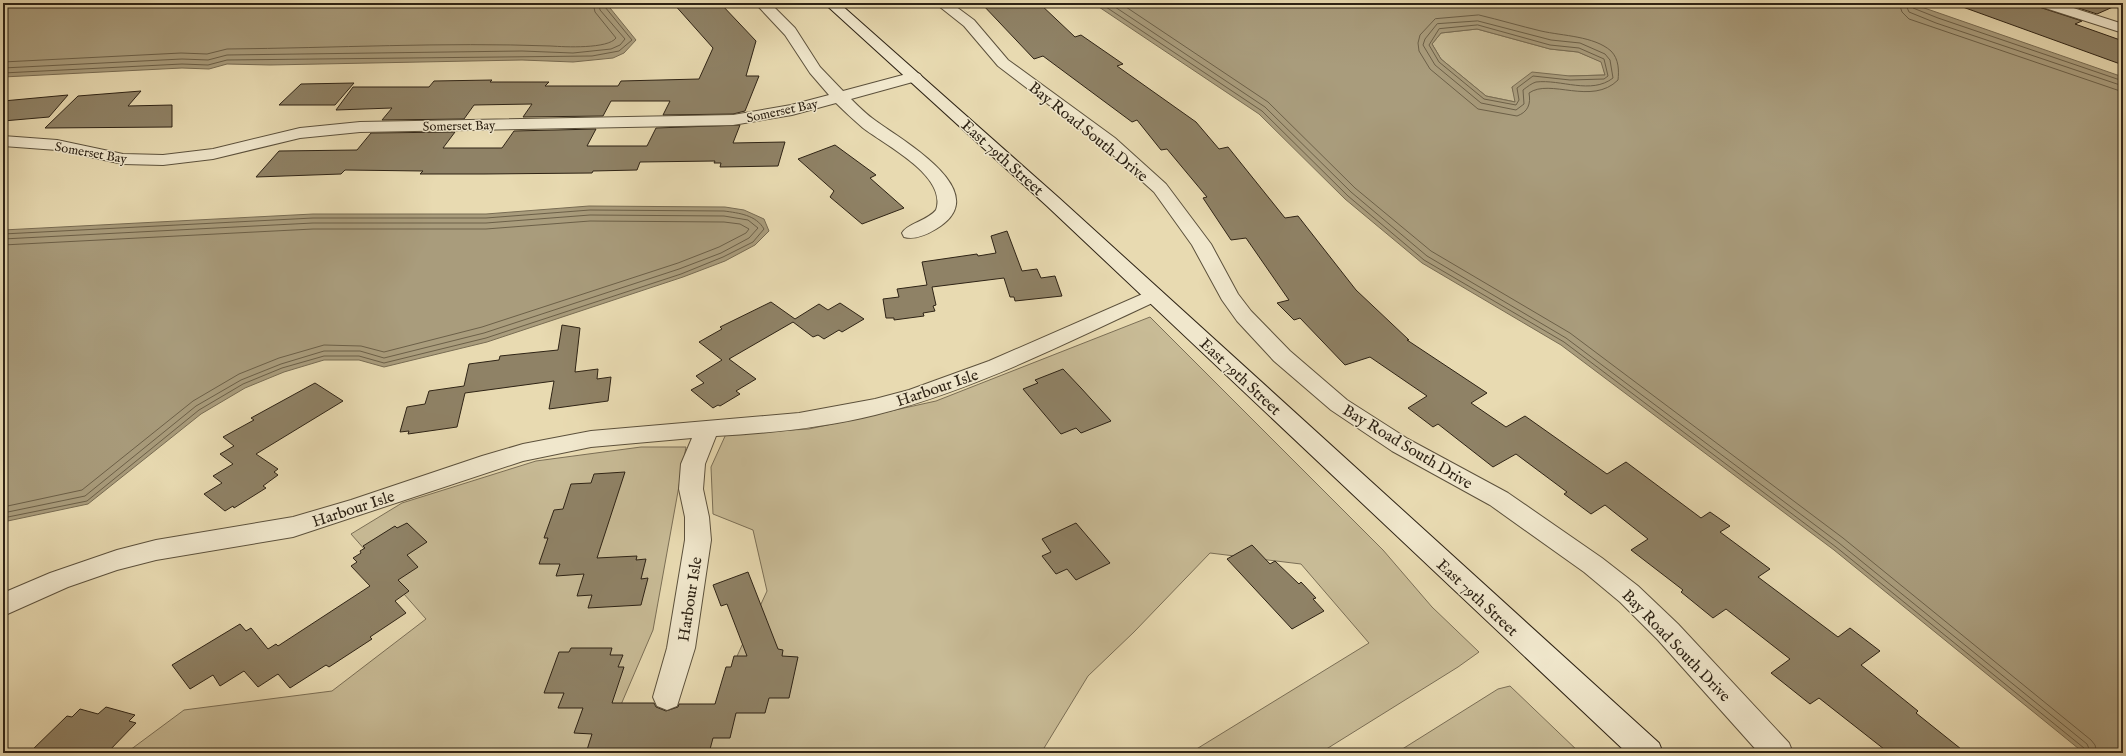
<svg xmlns="http://www.w3.org/2000/svg" width="2126" height="756" font-family="'IM FELL English',serif">
	<style>
		.green { fill: #c8bb96; stroke: #7b6f56 }
		.water { fill: #a99c7c; stroke: #786c53; fill-rule: evenodd }
		.lines { fill: none; stroke-linecap: round; stroke-linejoin: round }
		.shore { stroke: #6c6048; stroke-width: 1 }
		.building { fill: #8f8266; stroke: #2e2315 }
		.street-casing { stroke: #5c513c; stroke-width: 2 }
		.secondary-casing { stroke: #2e2315; stroke-width: 2 }
		.street { fill: #f0e7cc; fill-rule: evenodd }
		.secondary { fill: #f0e7cc; fill-rule: evenodd }
		.labels { text-anchor: middle; stroke-width: 3; stroke-linejoin: round; paint-order: stroke }
		.far-street-label { font-size: 13px; fill: #2e2315; stroke: #f0e7cc }
		.street-label { font-size: 16px; fill: #2e2315; stroke: #f0e7cc }
	</style>
	<rect width="100%" height="100%" fill="#e8dab1"/>
	<filter id="stains"><feTurbulence type="fractalNoise" baseFrequency=".005" numOctaves="4"/><feColorMatrix values="0 0 0 0 .2 0 0 0 0 .09 0 0 0 0 .02 0 0 0 .5 -.17"/></filter>
	<radialGradient id="worn" r=".72"><stop offset=".6" stop-color="#630" stop-opacity="0"/><stop offset="1" stop-color="#630" stop-opacity=".3"/></radialGradient>
	<!-- green -->
	<path class="green" d="M1477,29L1550,49L1578,52L1602,62L1605,75L1570,76L1512,87L1516,102L1486,96L1441,59L1432,44L1441,33Z
		M1150,317L1383,550L1432,607L1479,652L1458,667L1320,753H1190L1369,643L1301,564L1210,553L1134,632L1088,676L1041,753H126L184,710L332,691L426,619L351,534L402,503L536,461L641,447H686L653,630L611,728L698,741L767,591L753,530L713,514L711,467L726,434L809,429L936,401Z
		M1510,686L1580,753H1396L1498,689Z"/>
	<!-- water -->
	<path class="water" d="M3,3H606L636,40L624,53L613,58L573,62L522,60L270,65L227,64L209,69L182,68L3,77Z
		M1093,3H1910L2123,77V753H2084L1834,550L1561,345L1422,263L1345,199L1259,114ZM1477,29L1550,49L1578,52L1601,62L1605,75L1570,76L1532,72L1512,87L1515,102L1486,96L1441,59L1432,44L1441,33Z
		M589,206L725,207L744,210L764,219L769,231L755,245L725,261L683,277L487,342L384,367L359,360H324L284,372L245,388L201,414L88,504L3,522V230L313,214H486Z"/>
	<g class="lines">
		<!-- shore -->
		<path class="shore" d="M1100,3L1262,111L1348,196L1424,260L1564,342L1836,547L2084,748L2086,753
			M1109,3L1265,107L1351,192L1427,256L1566,338L1839,543L2087,744L2091,753
			M1120,3L1268,102L1355,188L1431,251L1570,333L1843,538L2091,740L2095,745L2097,753
			M1899,3L1902,12L1909,19L2123,92
			M1905,3L1909,12L1936,23L2123,86
			M1910,3L1913,8L1938,18L2123,81
			M1479,15C1500,20 1520,26 1541,31C1563,36 1594,36 1611,51C1619,59 1619,71 1618,80C1592,106 1550,78 1529,93C1531,104 1528,112 1517,116L1478,109L1430,69L1419,51L1418,43L1420,35L1435,19Z
			M1478,21L1551,40L1580,43L1605,54L1610,60L1613,78C1591,95 1561,79 1536,82C1532,83 1527,87 1523,90L1524,104L1516,110L1481,103L1435,65L1423,45L1425,39L1437,24Z
			M1478,25L1550,45L1579,48L1604,59L1608,76L1604,79L1570,80L1533,76L1517,88L1519,100L1516,105L1484,99L1439,62L1429,45L1439,29Z
			M3,62L181,53L207,54L227,49C335,48 444,42 551,46C565,47 608,49 616,38L595,12L593,3
			M3,68L182,59L208,60L227,55L522,51L573,53L611,49L620,45L625,39L600,10L599,3
			M3,73L182,64L208,65L227,60L592,56L619,51L632,40L605,7L604,3
			M3,234L313,218H486L590,210L724,211C739,213 756,215 764,229L753,242L723,257L681,274L486,338L384,363L359,356H324L282,368L243,384L199,410L87,501L3,518
			M3,239L313,223H486L590,215L724,216L748,220L758,228L749,238L721,253L679,269L484,333L384,358L360,351H324L281,364L241,380L196,406L85,496L3,513
			M3,245L313,229H486L590,221L724,222L740,224L749,229L746,233L719,247L678,263L482,327L384,352L361,346L324,345L279,358L239,374L193,401L82,490L3,507"/>
	</g>
	<!-- building -->
	<path class="building" d="M673,3L721,4L756,41L746,76H759L745,111L733,114L663,115L670,101H611L603,116L523,117L532,104L474,105L464,119L382,120L392,108L336,110L353,87H429L434,81L492,80L490,82H549L545,86H618L621,81L699,79L713,48Z
		M981,3H1039L1075,37L1081,35L1123,64L1117,66L1196,122L1219,149L1228,147L1285,218L1298,216L1356,290L1409,340H1407L1487,393L1471,403L1506,427L1525,416L1607,474L1626,462L1701,518L1710,512L1730,526L1720,532L1770,569L1758,577L1838,637L1850,628L1880,651L1861,665L1918,711L1916,713L1966,753H1889L1819,698L1810,704L1771,673L1790,659L1726,609L1713,618L1681,592L1683,590L1631,550L1648,539L1605,505L1591,514L1564,494L1567,492L1516,454L1493,467L1438,424L1433,427L1408,408L1427,396L1370,357L1345,365L1300,318L1294,320L1277,303L1289,300L1246,238L1231,240L1203,198L1207,197L1167,149L1161,150L1137,120L1132,122L1043,56L1034,59Z
		M1961,3H2036L2039,7L2082,21L2075,24L2123,41V65L1960,6Z
		M2063,3H2122L2097,14Z
		M354,83L335,105H279L301,84Z
		M141,91L128,106L172,105V127L45,128L78,96Z
		M68,95L49,117L3,121V101Z
		M740,125L733,143L785,142L778,166L720,167L721,163H714L715,161L640,162L637,170L593,171L592,173L484,174H420L423,171L345,170L341,174L256,177L279,151L357,150L371,133L455,132L443,148H502L514,131L596,129L587,146H647L656,128Z
		M835,145L876,175L870,178L904,208L862,224L830,197L834,191L798,159Z
		M1007,231L1022,271L1037,269L1041,278L1055,276L1062,296L1015,301L1014,297H1010L1004,278L932,287L936,305L933,306L935,311L923,313L924,316L894,320V318H886L883,299L899,297L897,289L927,285L922,262L977,254L978,256L996,253L991,236Z
		M771,302L795,319L819,304L828,310L840,303L864,319L842,332L839,330L824,339L818,335L813,337L793,322L729,359L756,379L736,391L740,394L720,406L718,405L713,408L691,390L704,383L696,376L722,360L699,342L722,329L720,327Z
		M562,325L580,328L575,372L598,369L597,379L611,377L608,401L549,409L554,381L465,393L457,427L408,434L409,431L400,432L407,407L425,404L429,391L464,386L469,364L499,360L500,356L558,350Z
		M1063,369L1081,388L1111,421L1081,433L1076,428L1061,434L1023,389L1038,383L1035,380Z
		M315,383L343,401L256,454L278,469L274,472L278,475L263,486L266,488L234,508L233,506L225,511L204,494L222,483L213,476L233,464L220,454L234,446L223,437L254,420L251,418Z
		M625,472L597,558L637,556L636,560L646,559L641,579L648,578L641,605L588,608L592,595L577,596L584,574L556,576L560,564H539L548,538H544L554,510L563,509L571,484L591,483L594,474Z
		M407,523L427,542L407,555L418,567L398,580L409,591L395,601L406,613L370,637L372,639L329,667L326,665L290,688L278,674L258,687L244,671L220,686L213,675L190,689L172,665L240,624L246,631L251,628L268,649L276,644L278,646L370,586L351,566L357,562L353,558L361,553L360,551L365,548L363,546L395,526L397,528Z
		M1076,523L1110,563L1076,580L1067,569L1056,574L1042,556L1051,552L1042,539Z
		M1252,545L1270,564L1275,561L1299,584L1301,582L1316,598L1313,599L1324,611L1292,629L1227,559Z
		M748,572L778,649L783,650L782,656L798,657L789,698H769L765,713H736L730,738H713L709,753H586L592,734L574,733L583,708H558L564,693H544L559,652H569L571,648H612L610,655H623L618,667H624L612,703H654L656,707L666,711L678,707L679,704H715L726,667H731L734,656H747L727,604L721,606L713,585Z
		M106,707L135,715L129,721L136,723L107,753H29L67,716L72,717L80,709L98,714Z"/>
	<g class="lines">
		<defs>
			<path id="street" d="M755,3H770L795,28L820,67L843,91L914,72L920,74L922,77L920,80L851,99C859,107 867,115 876,121C903,141 997,193 936,229C926,235 915,240 904,237L902,233C908,223 927,221 936,210C948,176 885,145 863,128C854,120 845,112 836,103L792,115L733,125L360,132L300,138L213,159L163,165L123,164L57,150L3,146V136L57,140L123,154L163,155L213,149L300,128L360,122L733,115L791,105L829,95L810,73L785,35Z
				M935,3H951L974,20L1008,60L1115,138L1166,184L1211,244L1238,294L1251,311L1290,351L1347,400L1408,439L1508,493L1602,558L1638,586L1678,624L1789,743L1793,753H1759L1658,640L1620,602L1584,572L1490,505L1392,451L1331,410L1274,361L1237,321L1222,300L1192,245L1154,192L1103,146L998,66L964,26Z
				M2037,3H2058L2123,24V33L2039,6Z
				M1154,289L1161,291L1164,295L1161,299C1068,342 975,390 875,415C823,428 769,433 716,436L705,464L703,489L709,517L711,540L695,648L677,706L667,710L657,706L653,697L667,648L685,540V517L679,489L681,464L692,438L591,447L523,461L293,537L156,560L117,570L68,587L3,616V593L50,573L117,550L156,540L293,517L351,500L482,456L523,444L591,431L799,413L875,399L909,390L989,361Z"/>
			<path id="secondary" d="M824,3H839L1059,198L1659,743L1663,753H1627L1047,206Z"/>
		</defs>
		<!-- street casing -->
		<use href="#street" class="street-casing"/>
		<!-- secondary casing -->
		<use href="#secondary" class="secondary-casing"/>
		<!-- street -->
		<use href="#street" class="street"/>
		<!-- secondary -->
		<use href="#secondary" class="secondary"/>
	</g>
	<g class="labels">
		<!-- far-street labels -->
		<g class="far-street-label">
			<text transform="translate(782 110) rotate(-12)" y="5">Somerset Bay</text>
			<text transform="translate(459 125) rotate(-1)" y="5">Somerset Bay</text>
			<text transform="translate(91 152) rotate(10)" y="5">Somerset Bay</text>
		</g>
		<!-- street labels -->
		<g class="street-label">
			<text transform="translate(1089 131) rotate(39)" y="6">Bay Road South Drive</text>
			<text transform="translate(1003 157) rotate(42)" y="6">East 79th Street</text>
			<text transform="translate(1241 376) rotate(43)" y="6">East 79th Street</text>
			<text transform="translate(937 387) rotate(-19)" y="6">Harbour Isle</text>
			<text transform="translate(1408 446) rotate(31)" y="6">Bay Road South Drive</text>
			<text transform="translate(353 508) rotate(-18)" y="6">Harbour Isle</text>
			<text transform="translate(1478 597) rotate(43)" y="6">East 79th Street</text>
			<text transform="translate(689 599) rotate(-81)" y="6">Harbour Isle</text>
			<text transform="translate(1677 645) rotate(46)" y="6">Bay Road South Drive</text>
		</g>
	</g>
	<!-- margin -->
	<rect width="2126" height="756" fill="none" stroke="#e8dab1" stroke-width="16"/>
	<rect x="4" y="4" width="2118" height="748" fill="none" stroke="#2e2315" stroke-width="2"/>
	<rect x="8" y="8" width="2110" height="740" fill="none" stroke="#2e2315"/>
	<rect width="100%" height="100%" filter="url(#stains)"/>
	<rect width="100%" height="100%" fill="url(#worn)"/>
</svg>
